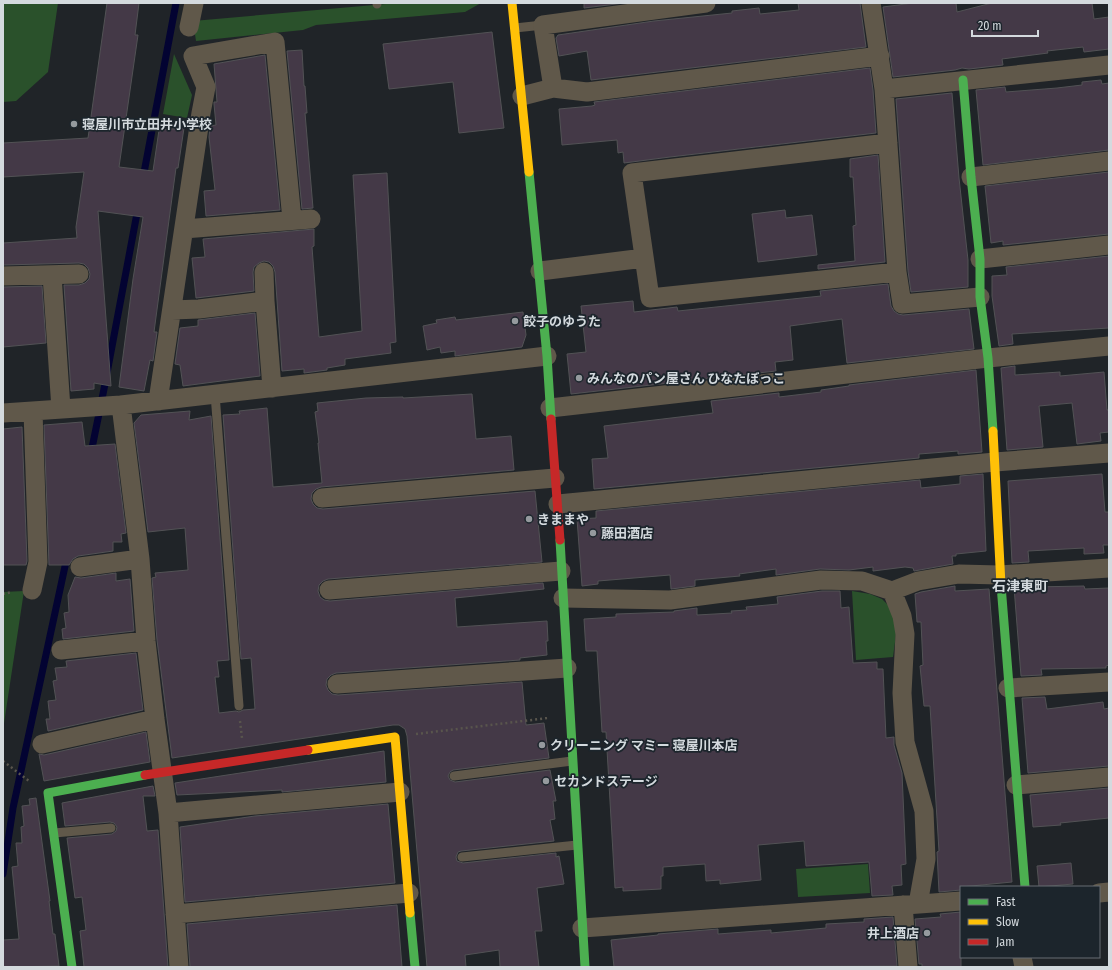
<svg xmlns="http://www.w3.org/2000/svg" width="1112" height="970" font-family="'Fira Sans Condensed','Noto Sans JP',sans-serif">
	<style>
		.green { fill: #2a512b }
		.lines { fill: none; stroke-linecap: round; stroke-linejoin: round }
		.stream { stroke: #030332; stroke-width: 7 }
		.building { fill: #443947; stroke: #525255 }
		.path { stroke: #59554d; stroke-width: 2.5; stroke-dasharray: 2 3; stroke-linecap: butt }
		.lane { stroke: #60584a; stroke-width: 9 }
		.street { stroke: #60584a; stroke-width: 19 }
		.fast { stroke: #4caf50; stroke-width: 9 }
		.slow { stroke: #ffc107; stroke-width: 9 }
		.jam { stroke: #c62828; stroke-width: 9 }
		.poi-dot { fill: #959a9e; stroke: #1c252c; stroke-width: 1.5 }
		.labels { text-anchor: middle; stroke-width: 3.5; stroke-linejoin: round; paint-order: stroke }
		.poi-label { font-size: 13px; font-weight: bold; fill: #d4dade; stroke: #1c252c; text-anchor: start }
		.neighbourhood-label { font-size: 14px; font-weight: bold; fill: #d4dade; stroke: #1c252c }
	</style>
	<rect width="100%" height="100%" fill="#202428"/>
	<!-- green -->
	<path class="green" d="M3,3H58L48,72L16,101L3,102Z
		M397,3H481L465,12L316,25L303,30L196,41L193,21Z
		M174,54L192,95L187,118L163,114Z
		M24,591L3,730V592Z
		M852,591L870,594L882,599L891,608L897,627L893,657L856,660Z
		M868,864L870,893L798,897L796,869Z"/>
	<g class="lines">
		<!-- stream -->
		<path class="stream" d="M143,178L176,3
			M91,453L104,389L138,208
			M3,874L13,808L67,557"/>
	</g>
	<!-- building -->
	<path class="building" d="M107,3H139L135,35H138L119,167L153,171L159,130L184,128L178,168H176L154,332H157L153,361L150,360L144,391L119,387L133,279L143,217L98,211L111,386L94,383V389L71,391L64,285H79L85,283L89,279L90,274L88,268L84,264L79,263L3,265V243L77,238L76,227L84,172L3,177V143L88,138Z
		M584,3H624L584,8Z
		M798,3H860L866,47L591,80L587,51L559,56L556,38L558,35L654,21L732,13V11L759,8L760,14L799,10Z
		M913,3H956L957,12L992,3H1092L1094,19L1109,17V49L1084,52L1083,47L1047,51L1048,53L1002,59L1003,65L969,69L962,68L955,70L893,77L883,7Z
		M492,32L504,128L459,133L453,82L389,89L383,44Z
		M302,50L304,86H305L307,113H305L313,208L302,209L287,51Z
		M265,55L280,210L206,216L204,191L215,190L209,137L210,126L216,125L214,104V102H217L214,64Z
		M870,68L873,90L876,133L670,157L624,163L623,152L618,153L617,140L562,145L559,109L592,106L595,105L594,102Z
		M1101,80L1102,84L1109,83V150L983,165L976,90L1005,87L1006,92L1057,88L1082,85V82Z
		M952,93L959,178L968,260V287L911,292L908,271L896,99Z
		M878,155L885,262L818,269V265L855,261L853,226L856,225L853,177H850V159Z
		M1109,172V234L1003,245V241L991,243L985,186Z
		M387,173L396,342L390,343L391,353L345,359V365L327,368V370L304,373V369L282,371L275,272L273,266L269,262L264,261L259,263L254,267L253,272L254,291L196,298L192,258L205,257L203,239L314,229V246L312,247L319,337L362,331L353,175Z
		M785,210L786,218L812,215L817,255L758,262L752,214Z
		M1109,256V328L1012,334L1013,344L999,346L992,296V276L1007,275L1006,267Z
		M888,284L891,306L894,311L898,314L903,315L969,309L974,349L847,363L842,319L790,326L793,360L775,362L776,371L571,394L567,354L586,352L581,306L633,301L634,312L677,307L678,311L821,296L820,291Z
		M42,286L46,343L3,347V287Z
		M523,312L526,335L522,347L455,356V351L441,353L440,347L427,350L423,326L437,323L436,320L455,317L456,320Z
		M255,313L260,376L183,386L180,365L175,364L180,328L198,326V320Z
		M1015,366V375L1060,372V376L1104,372L1107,410H1109V432L1100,433L1101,441L1077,444L1072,403L1039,406L1043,447L1007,450L1001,368Z
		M976,370L982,452L958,454V451L919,454V458L594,489L592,459L608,458L604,426L713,413L711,401L779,393V397L821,392V390L849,386V385Z
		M472,394L476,439L511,436L514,470L321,487L316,489L312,493L311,499L313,504L317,508L323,509L535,491L542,562L328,579L323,581L319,585L318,591L320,597L324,600L330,601L543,583L544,589L455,598L457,627L547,621L548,641H546L547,655L520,658V660L336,673L331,675L327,679L326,685L328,690L332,694L338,695L522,682L526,725L544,723L549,758L453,770L450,772L448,776L450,780L455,782L550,770L556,801H553L555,819L550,820L554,841L461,851L458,852L456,857L457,861L463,863L556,853V857L559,856L564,884L537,888L542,931H535L539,967H500L499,950L465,955L466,967H427L407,736L405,729L399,725H393L172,758L157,640L152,578L156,577L155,573L188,570L185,528L148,532L134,423L141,415L190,411L189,420L211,416L229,660L217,661L219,677H215L219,713L236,711L239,712L243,710L255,709L251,658L241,659L223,415L240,414L239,411L267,408L273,487L322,483L318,443H319L315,412L318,411L317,403L366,398L403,397V398Z
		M82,422L85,446L115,444L126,533L121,534L122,542H113V551L78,556L73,559L69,565H49L44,425Z
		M22,427L27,561L26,565H3V429Z
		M983,474L986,551L956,554V556H952L953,564L914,571L913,568L905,567L873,571V567L849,570L820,569L776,575V569L739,574L740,576L695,580V586L671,589L670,575L598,581V584L582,586L577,519L596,518V511L920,480L921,488L960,484V476Z
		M1102,474L1105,512H1109V545H1103L1104,553L1084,554V548L1028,551L1029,562L1012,563L1008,481Z
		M116,573V581L130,579L134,631L63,639L62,629L66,628L64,613L69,612L68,595L75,577L81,578Z
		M1031,584L1032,587L1084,586L1085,589L1109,588V665L1106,666V668L1041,669L1042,675L1021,676L1014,587V585Z
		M955,586V591L989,589L1012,882L961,887V890L939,892L937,852L939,851L930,706H924L920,666L923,665L921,622H917L915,594L921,592Z
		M822,591H840L841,608L849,607L853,663L877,662V669H883L886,738L894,737V745L902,773L906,864L901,865L902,885L892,886L893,895L872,896L869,862L806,866L804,841L758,845L761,880L720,884V880L706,881L705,864L663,867V876H661V889L623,891V887L615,888L606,732H602L597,651H586L584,619L616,617V614L674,612V611L697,608V615L732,613L731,611L747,610L746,607L778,604L777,597Z
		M136,653L143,710L48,731L46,719H50L48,701L56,700L53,681L57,680L55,668L67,667L66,661Z
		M1045,697L1047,709L1103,702L1104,709L1109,708V766L1028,773L1022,698Z
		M146,732L150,762L44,781L39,754L44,755Z
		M384,751L386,782L282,792V790L177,795L175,783Z
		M153,786L155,796H143L147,831L158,830L168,967H84L80,931L86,930L82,897L75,898L67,838L112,834L116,831L117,827L114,823L110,822L65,826L62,803Z
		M1109,788V818L1060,823L1061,825L1033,827L1030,795Z
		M36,798L50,901H49L53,934H55L59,966L3,967V940L19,939L12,867L18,866L16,843H22L21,827L24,826L22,806L30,805L29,799Z
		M388,804L395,883L185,902L180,827L255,816Z
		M1071,863L1073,884L1039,887L1037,866Z
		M397,905L402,967H190L187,924Z
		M961,912V967H922V964H919L915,919L941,917L940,914Z
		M893,917L897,966L614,967L611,940L658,935V934L718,929V934L771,930V933L826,928V924L864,922V919Z"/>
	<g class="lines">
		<!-- path -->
		<path class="path" d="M3,594L12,592
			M240,721L242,738
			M416,734L548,718
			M3,761L29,781"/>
		<!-- lane -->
		<path class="lane" d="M377,3V4
			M515,28L543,25
			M215,394L239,706
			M454,776L572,761
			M54,833L111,828
			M462,857L577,845"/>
		<!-- street -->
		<path class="street" d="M871,3L884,89L897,272L902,304L980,297
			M189,27L194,3
			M553,88L543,25L706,3
			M884,89L1109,65
			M522,96L553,88L587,92L880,56
			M888,143L632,173L650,298L897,272
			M971,177L1109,161
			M184,229L311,219
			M980,259L1109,245
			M540,271L644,258
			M264,272L265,301L272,388
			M52,275L61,409
			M3,276L79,274
			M172,310L199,309L265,301
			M158,401L201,113L206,87L193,56L275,42L292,220
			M121,405L140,559L146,641L155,719L168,813L179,967
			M550,408L988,358L1109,346
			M3,413L121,405L547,356
			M322,498L555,478
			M558,504L995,462L1109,453
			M80,567L140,559
			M32,590L38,562L33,411
			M329,590L561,571
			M892,591L902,616L905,634L902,693L905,742L924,811L926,859L918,904
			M563,598L670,600L821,580L862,581L892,591L918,581L959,574L1000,575L1109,568
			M61,650L146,641
			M337,684L567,668
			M1008,688L1109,682
			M42,744L155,719
			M1016,785L1109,777
			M168,813L400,792
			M1099,893L1109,892
			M903,905L908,967
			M175,914L409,893
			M582,928L961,901
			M1022,957L1024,967"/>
		<!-- fast -->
		<path class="fast" d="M963,80L971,177L980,259V297L988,358L993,431
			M529,172L547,356L551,419
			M560,540L585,967
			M1001,585L1025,887
			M410,913L415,967
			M72,967L48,793L145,775"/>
		<!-- slow -->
		<path class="slow" d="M512,3L529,172
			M993,431L1001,585
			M308,750L395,737L410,913"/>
		<!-- jam -->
		<path class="jam" d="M551,419L560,540
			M145,775L308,750"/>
	</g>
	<!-- markers -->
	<g class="poi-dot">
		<circle cx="74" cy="124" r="4"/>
		<circle cx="515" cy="321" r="4"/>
		<circle cx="579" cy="378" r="4"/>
		<circle cx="529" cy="519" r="4"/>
		<circle cx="593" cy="533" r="4"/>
		<circle cx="542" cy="745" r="4"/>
		<circle cx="546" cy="781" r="4"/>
		<circle cx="927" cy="933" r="4"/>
	</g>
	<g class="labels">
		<!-- poi labels -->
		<g class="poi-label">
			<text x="82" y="129">寝屋川市立田井小学校</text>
			<text x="523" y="326">餃子のゆうた</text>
			<text x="587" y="383">みんなのパン屋さん ひなたぼっこ</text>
			<text x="537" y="524">きままや</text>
			<text x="601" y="538">藤田酒店</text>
			<text x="550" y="750">クリーニング マミー 寝屋川本店</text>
			<text x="554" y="786">セカンドステージ</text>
			<text x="919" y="938" text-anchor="end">井上酒店</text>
		</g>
		<!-- neighbourhood labels -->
		<g class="neighbourhood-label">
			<text x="1020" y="591">石津東町</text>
		</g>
	</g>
	<!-- border -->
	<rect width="1112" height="970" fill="none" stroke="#d4dade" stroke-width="8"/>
	<!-- legend -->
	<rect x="960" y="886" width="140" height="72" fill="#1c252c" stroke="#666d73"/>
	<rect x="968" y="899" width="20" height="6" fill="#4caf50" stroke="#666d73"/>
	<text x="996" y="906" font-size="12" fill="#d4dade">Fast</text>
	<rect x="968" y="919" width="20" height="6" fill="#ffc107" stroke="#666d73"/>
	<text x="996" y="926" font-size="12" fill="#d4dade">Slow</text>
	<rect x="968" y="939" width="20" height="6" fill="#c62828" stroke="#666d73"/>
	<text x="996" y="946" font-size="12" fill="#d4dade">Jam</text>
	<!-- scale -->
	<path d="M972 30v6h66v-6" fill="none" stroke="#d4dade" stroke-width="2"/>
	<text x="978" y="30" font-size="12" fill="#d4dade" stroke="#1c252c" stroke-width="3" paint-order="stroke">20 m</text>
</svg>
